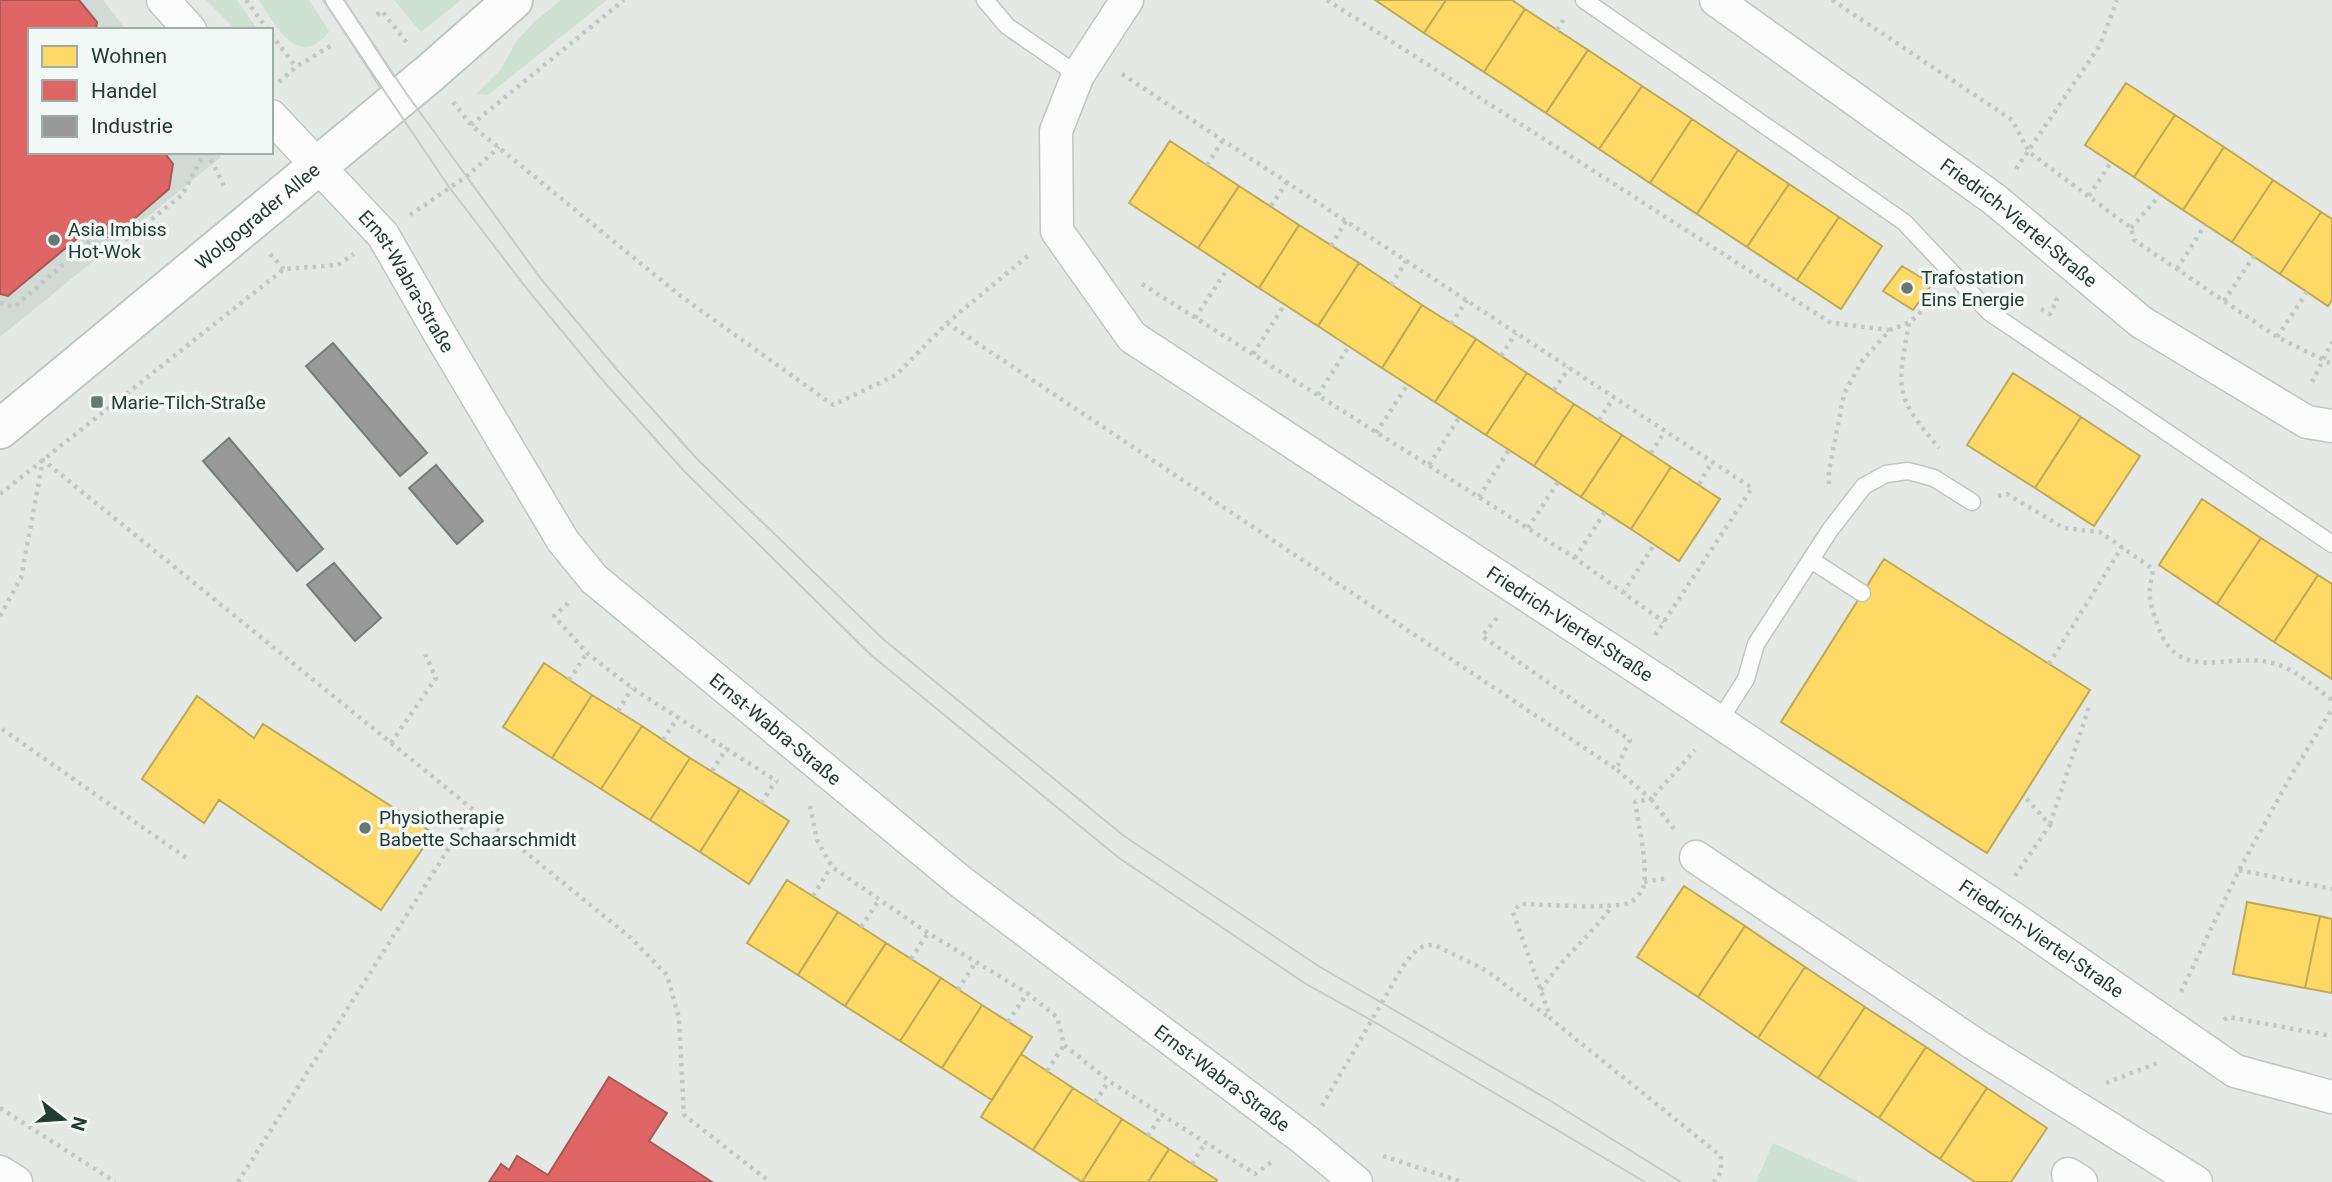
<svg xmlns="http://www.w3.org/2000/svg" width="2332" height="1182" font-family="Roboto,sans-serif">
	<style>
		.built { fill: #d2dad6 }
		.green { fill: #cee1d2 }
		.homes { fill: #ffd966; stroke: #bdaa57; stroke-width: 2 }
		.shops { fill: #e06666; stroke: #a75957; stroke-width: 2 }
		.industry { fill: #999; stroke: #767d7a; stroke-width: 2 }
		.lines { fill: none; stroke-linecap: round; stroke-linejoin: round }
		.service-casing { stroke: #c1c6c3; stroke-width: 19 }
		.minor-casing { stroke: #c1c6c3; stroke-width: 35 }
		.secondary-casing { stroke: #c0c6c3; stroke-width: 42 }
		.path { stroke: #c1c9c5; stroke-width: 4.5; stroke-dasharray: 3.5 5; stroke-linecap: butt }
		.service { stroke: #fbfcfb; stroke-width: 16 }
		.minor { stroke: #fbfcfb; stroke-width: 32 }
		.secondary { stroke: #fbfcfb; stroke-width: 38 }
		.tram { stroke: #c7cac9; stroke-width: 2 }
		.poi-dot { fill: #677872; stroke: #f2f8f5; stroke-width: 2.5 }
		.labels { text-anchor: middle; stroke-width: 7; stroke-linejoin: round; paint-order: stroke }
		.street-label { font-size: 19px; fill: #233b33; stroke: #f2f8f5 }
		.poi-label { font-size: 19px; fill: #233b33; stroke: #f2f8f5; text-anchor: start }
	</style>
	<rect width="100%" height="100%" fill="#e4e9e6"/>
	<!-- built -->
	<path class="built" d="M0,0H103L126,30H30V152H218L221,157L0,337Z"/>
	<!-- green -->
	<path class="green" d="M206,0H237L258,30H236Z
		M259,0H309L329,31C299,72 275,25 259,0Z
		M394,0H461L421,32Z
		M561,0H607L488,95L476,94L501,69L516,42L533,23Z
		M1773,1143L1859,1182H1756Z"/>
	<!-- homes -->
	<path class="homes" d="M1375,0H1446L1424,33Z
		M1446,0H1512L1525,9L1484,72L1424,33Z
		M1525,9L1588,50L1546,113L1484,72Z
		M1588,50L1642,86L1599,149L1546,113Z
		M2126,83L2175,115L2134,177L2085,145Z
		M1642,86L1692,119L1650,183L1599,149Z
		M2175,115L2224,147L2183,210L2134,177Z
		M1692,119L1738,150L1697,214L1650,183Z
		M1170,141L1239,186L1198,248L1129,203Z
		M2224,147L2273,180L2232,242L2183,210Z
		M1738,150L1789,184L1747,247L1697,214Z
		M2273,180L2321,212L2280,274L2232,242Z
		M1789,184L1839,217L1797,280L1747,247Z
		M1239,186L1299,225L1259,288L1198,248Z
		M2321,212L2332,219V300L2328,306L2280,274Z
		M1839,217L1882,246L1841,309L1797,280Z
		M1299,225L1359,263L1318,326L1259,288Z
		M1359,263L1422,305L1382,368L1318,326Z
		M1902,266L1932,284L1913,310L1883,291Z
		M1422,305L1476,339L1435,402L1382,368Z
		M1476,339L1527,373L1486,435L1435,402Z
		M1527,373L1574,404L1534,466L1486,435Z
		M2013,373L2081,417L2035,488L1967,445Z
		M1574,404L1622,435L1581,497L1534,466Z
		M2081,417L2140,456L2094,526L2035,488Z
		M1622,435L1671,467L1631,529L1581,497Z
		M1671,467L1720,499L1679,561L1631,529Z
		M2202,499L2261,538L2217,604L2159,565Z
		M2261,538L2318,575L2274,642L2217,604Z
		M1884,559L2090,690L1987,853L1781,722Z
		M2318,575L2332,584V679L2274,642Z
		M544,663L592,695L552,758L503,727Z
		M592,695L642,726L601,789L552,758Z
		M197,696L254,738L263,724L433,833L381,910L219,800L204,823L142,779Z
		M642,726L690,758L650,820L601,789Z
		M690,758L740,789L700,852L650,820Z
		M740,789L789,821L749,884L700,852Z
		M787,880L838,912L798,975L747,943Z
		M1684,886L1745,926L1698,997L1637,957Z
		M2247,902L2320,916L2305,988L2233,974Z
		M838,912L886,943L845,1006L798,975Z
		M2320,916L2332,919V993L2305,988Z
		M1745,926L1805,967L1758,1038L1698,997Z
		M886,943L941,978L900,1041L845,1006Z
		M1805,967L1865,1007L1818,1078L1758,1038Z
		M941,978L982,1005L942,1068L900,1041Z
		M982,1005L1032,1037L992,1100L942,1068Z
		M1865,1007L1926,1047L1879,1118L1818,1078Z
		M1926,1047L1987,1088L1940,1159L1879,1118Z
		M1021,1054L1073,1088L1033,1150L981,1117Z
		M1073,1088L1122,1119L1082,1182L1033,1150Z
		M1987,1088L2047,1128L2011,1182H1975L1940,1159Z
		M1122,1119L1169,1149L1148,1182H1082Z
		M1169,1149L1217,1180L1216,1182H1148Z"/>
	<!-- shops -->
	<path class="shops" d="M0,0H79L97,22L96,30H30V152H164L173,164L169,189L112,238L85,232L8,296L0,294Z
		M609,1077L667,1113L649,1141L712,1182H489L501,1164L509,1170L517,1156L548,1175Z"/>
	<!-- industry -->
	<path class="industry" d="M333,343L427,453L400,476L306,366Z
		M229,438L323,549L297,571L203,461Z
		M436,465L483,521L457,544L409,488Z
		M334,563L381,618L355,641L307,585Z"/>
	<g class="lines">
		<defs>
			<path id="service" d="M334,0L398,99
				M985,0L1007,26L1078,75
				M1584,0L1904,222L1989,312L2332,544
				M1811,560L1862,593
				M1718,723L1746,679L1756,644L1830,530L1864,486L1886,474L1908,471L1934,478L1972,502"/>
			<g id="minor">
				<path d="M163,0L190,30"/>
				<path id="s1" d="M1127,0L1078,75L1056,131L1057,231L1132,337L1661,683L2029,929L2235,1071L2332,1097"/>
				<path id="s2" d="M1716,0L1994,199L2141,322L2307,422L2332,426"/>
				<path id="s3" d="M271,116L383,235L441,336L563,541L594,579L961,882L1304,1139L1356,1182"/>
				<path d="M1696,857L1976,1045L2196,1182"/>
				<path d="M0,1172L16,1182"/>
				<path d="M2068,1174L2081,1182"/>
			</g>
			<g id="secondary">
				<path id="s4" d="M0,429L430,73L513,0"/>
			</g>
		</defs>
		<!-- service casing -->
		<use href="#service" class="service-casing"/>
		<!-- minor casing -->
		<use href="#minor" class="minor-casing"/>
		<!-- secondary casing -->
		<use href="#secondary" class="secondary-casing"/>
		<!-- path -->
		<path class="path" d="M246,0L268,30
			M1327,0L1831,323L1889,330
			M1832,0L2012,120L2029,152L2131,228L2134,240L2277,337L2332,364
			M377,15L382,11L407,43
			M1557,30L1564,19
			M271,34L296,67
			M1122,74L1752,488L1654,637
			M279,82L296,67L332,45
			M453,102L471,125L682,297L833,405L896,375L947,323L1030,254
			M471,125L624,0
			M207,152L226,190
			M1207,165L1223,140
			M2016,169L2100,45L2117,0
			M2089,196L2111,162
			M1271,206L1287,182
			M410,215L467,176L499,147
			M2131,228L2160,195
			M1331,246L1346,221
			M270,254L284,269
			M2177,269L2205,225
			M1142,284L1575,558L1664,622
			M1391,285L1406,261
			M2224,301L2254,256
			M0,303L14,307L89,242L115,248L182,195L205,152
			M2041,309L2050,314L2057,300L2054,298
			M1195,318L1228,268
			M947,323L1616,769
			M1909,323C1897,390 1894,395 1939,448
			M1451,324L1467,300
			M2277,337L2307,292
			M1253,354L1285,304
			M1501,356L1516,333
			M2312,382L2332,342
			M1554,390L1569,368
			M1318,395L1349,346
			M1599,420L1614,397
			M1376,433L1408,384
			M1651,453L1665,431
			M1429,465L1459,418
			M1699,484L1712,462
			M1829,484V471L1844,394L1862,361L1890,330L1910,322L1937,297
			M0,494L284,269L338,265L354,254
			M1998,496L2007,494L2064,528L2100,532L2153,569C2148,597 2148,598 2158,626C2179,686 2228,651 2273,663C2295,669 2314,687 2332,700
			M1479,497L1509,450
			M1528,528L1558,482
			M1575,558L1605,512
			M1623,593L1654,545
			M568,603L554,616L587,653L632,688L778,782
			M0,616L21,578L43,460L631,938L667,975L679,1018L684,1115L770,1182
			M1497,618L1482,636L1630,740L1616,769L1651,799L1635,802C1638,823 1649,868 1643,888C1641,893 1634,901 1629,903C1612,909 1547,905 1526,904H1520L1513,912L1551,1019L1721,1156V1172L1714,1182
			M2049,664L2122,547
			M569,680L587,653
			M618,711L632,688
			M2,729L188,859
			M663,740L678,717
			M391,743L436,678L425,654
			M712,771L727,748
			M761,803L776,781
			M810,806L817,840L832,867L928,933L1027,993L1057,1017L1064,1045L1109,1081L1255,1174L1273,1161
			M2050,824L2089,707
			M1674,829L1651,799L1695,750
			M2239,870L2332,889
			M2015,876L2050,825L2024,796
			M1644,882L1667,878
			M813,896L831,867
			M861,927L879,900
			M911,959L928,933
			M958,990L975,963
			M1541,990C1561,958 1591,936 1612,906
			M2181,992L2239,870L2295,769L2332,709
			M2224,1020L2228,1017L2332,1036
			M1008,1022L1027,993
			M1047,1071L1064,1045
			M2106,1083L2160,1062
			M1095,1102L1109,1081
			M1322,1106L1403,966C1413,954 1418,944 1435,945L1487,971L1551,1019
			M0,1108L115,1182
			M1148,1136L1162,1114
			M1383,1156L1462,1182
			M1192,1164L1206,1142
			M238,1182L473,810"/>
		<!-- service -->
		<use href="#service" class="service"/>
		<!-- minor -->
		<use href="#minor" class="minor"/>
		<!-- secondary -->
		<use href="#secondary" class="secondary"/>
		<!-- tram -->
		<path class="tram" d="M323,0L449,187L527,289L605,383L684,471L871,655L1119,858L1306,984L1371,1020L1645,1182
			M344,0L406,93L541,279L619,372L698,460L883,639L1124,836L1320,967L1549,1100L1681,1182"/>
	</g>
	<!-- markers -->
	<g class="poi-dot">
		<circle cx="54" cy="240" r="7"/>
		<circle cx="1907" cy="288" r="7"/>
		<rect x="90" y="395" width="14" height="14" rx="3.5"/>
		<circle cx="365" cy="828" r="7"/>
	</g>
	<g class="labels">
		<!-- street labels -->
		<g class="street-label">
			<text dy="7" stroke="none"><textPath href="#s4" startOffset="334">Wolgograder Allee</textPath></text>
			<text dy="7" stroke="none"><textPath href="#s2" startOffset="376">Friedrich-Viertel-Straße</textPath></text>
			<text dy="7" stroke="none"><textPath href="#s3" startOffset="215">Ernst-Wabra-Straße</textPath></text>
			<text dy="7" stroke="none"><textPath href="#s1" startOffset="903">Friedrich-Viertel-Straße</textPath></text>
			<text dy="7" stroke="none"><textPath href="#s3" startOffset="803">Ernst-Wabra-Straße</textPath></text>
			<text dy="7" stroke="none"><textPath href="#s1" startOffset="1470">Friedrich-Viertel-Straße</textPath></text>
			<text dy="7" stroke="none"><textPath href="#s3" startOffset="1370">Ernst-Wabra-Straße</textPath></text>
		</g>
		<!-- poi labels -->
		<g class="poi-label">
			<text x="68" y="236">Asia Imbiss<tspan x="68" dy="22">Hot-Wok</tspan></text>
			<text x="1921" y="284">Trafostation<tspan x="1921" dy="22">Eins Energie</tspan></text>
			<text x="111" y="409">Marie-Tilch-Straße</text>
			<text x="379" y="824">Physiotherapie<tspan x="379" dy="22">Babette Schaarschmidt</tspan></text>
		</g>
	</g>
	<!-- legend -->
	<rect x="28" y="28" width="245" height="126" fill="#f2f8f5" stroke="#9faca7" stroke-width="2"/>
	<rect x="42" y="46" width="35" height="21" fill="#ffd966" stroke="#9faca7" stroke-width="2"/>
	<text x="91" y="63" font-size="21" fill="#233b33">Wohnen</text>
	<rect x="42" y="80" width="35" height="21" fill="#e06666" stroke="#9faca7" stroke-width="2"/>
	<text x="91" y="98" font-size="21" fill="#233b33">Handel</text>
	<rect x="42" y="116" width="35" height="21" fill="#999999" stroke="#9faca7" stroke-width="2"/>
	<text x="91" y="133" font-size="21" fill="#233b33">Industrie</text>
	<!-- north arrow -->
	<g transform="translate(63 1119) rotate(107)" stroke="#f2f8f5" stroke-width="5" paint-order="stroke">
	<path d="M0-5L12 26L0 18L-12 26Z" fill="#233b33"/>
	<text y="-10" font-size="19" font-weight="bold" text-anchor="middle" fill="#233b33">N</text>
	</g>
</svg>
